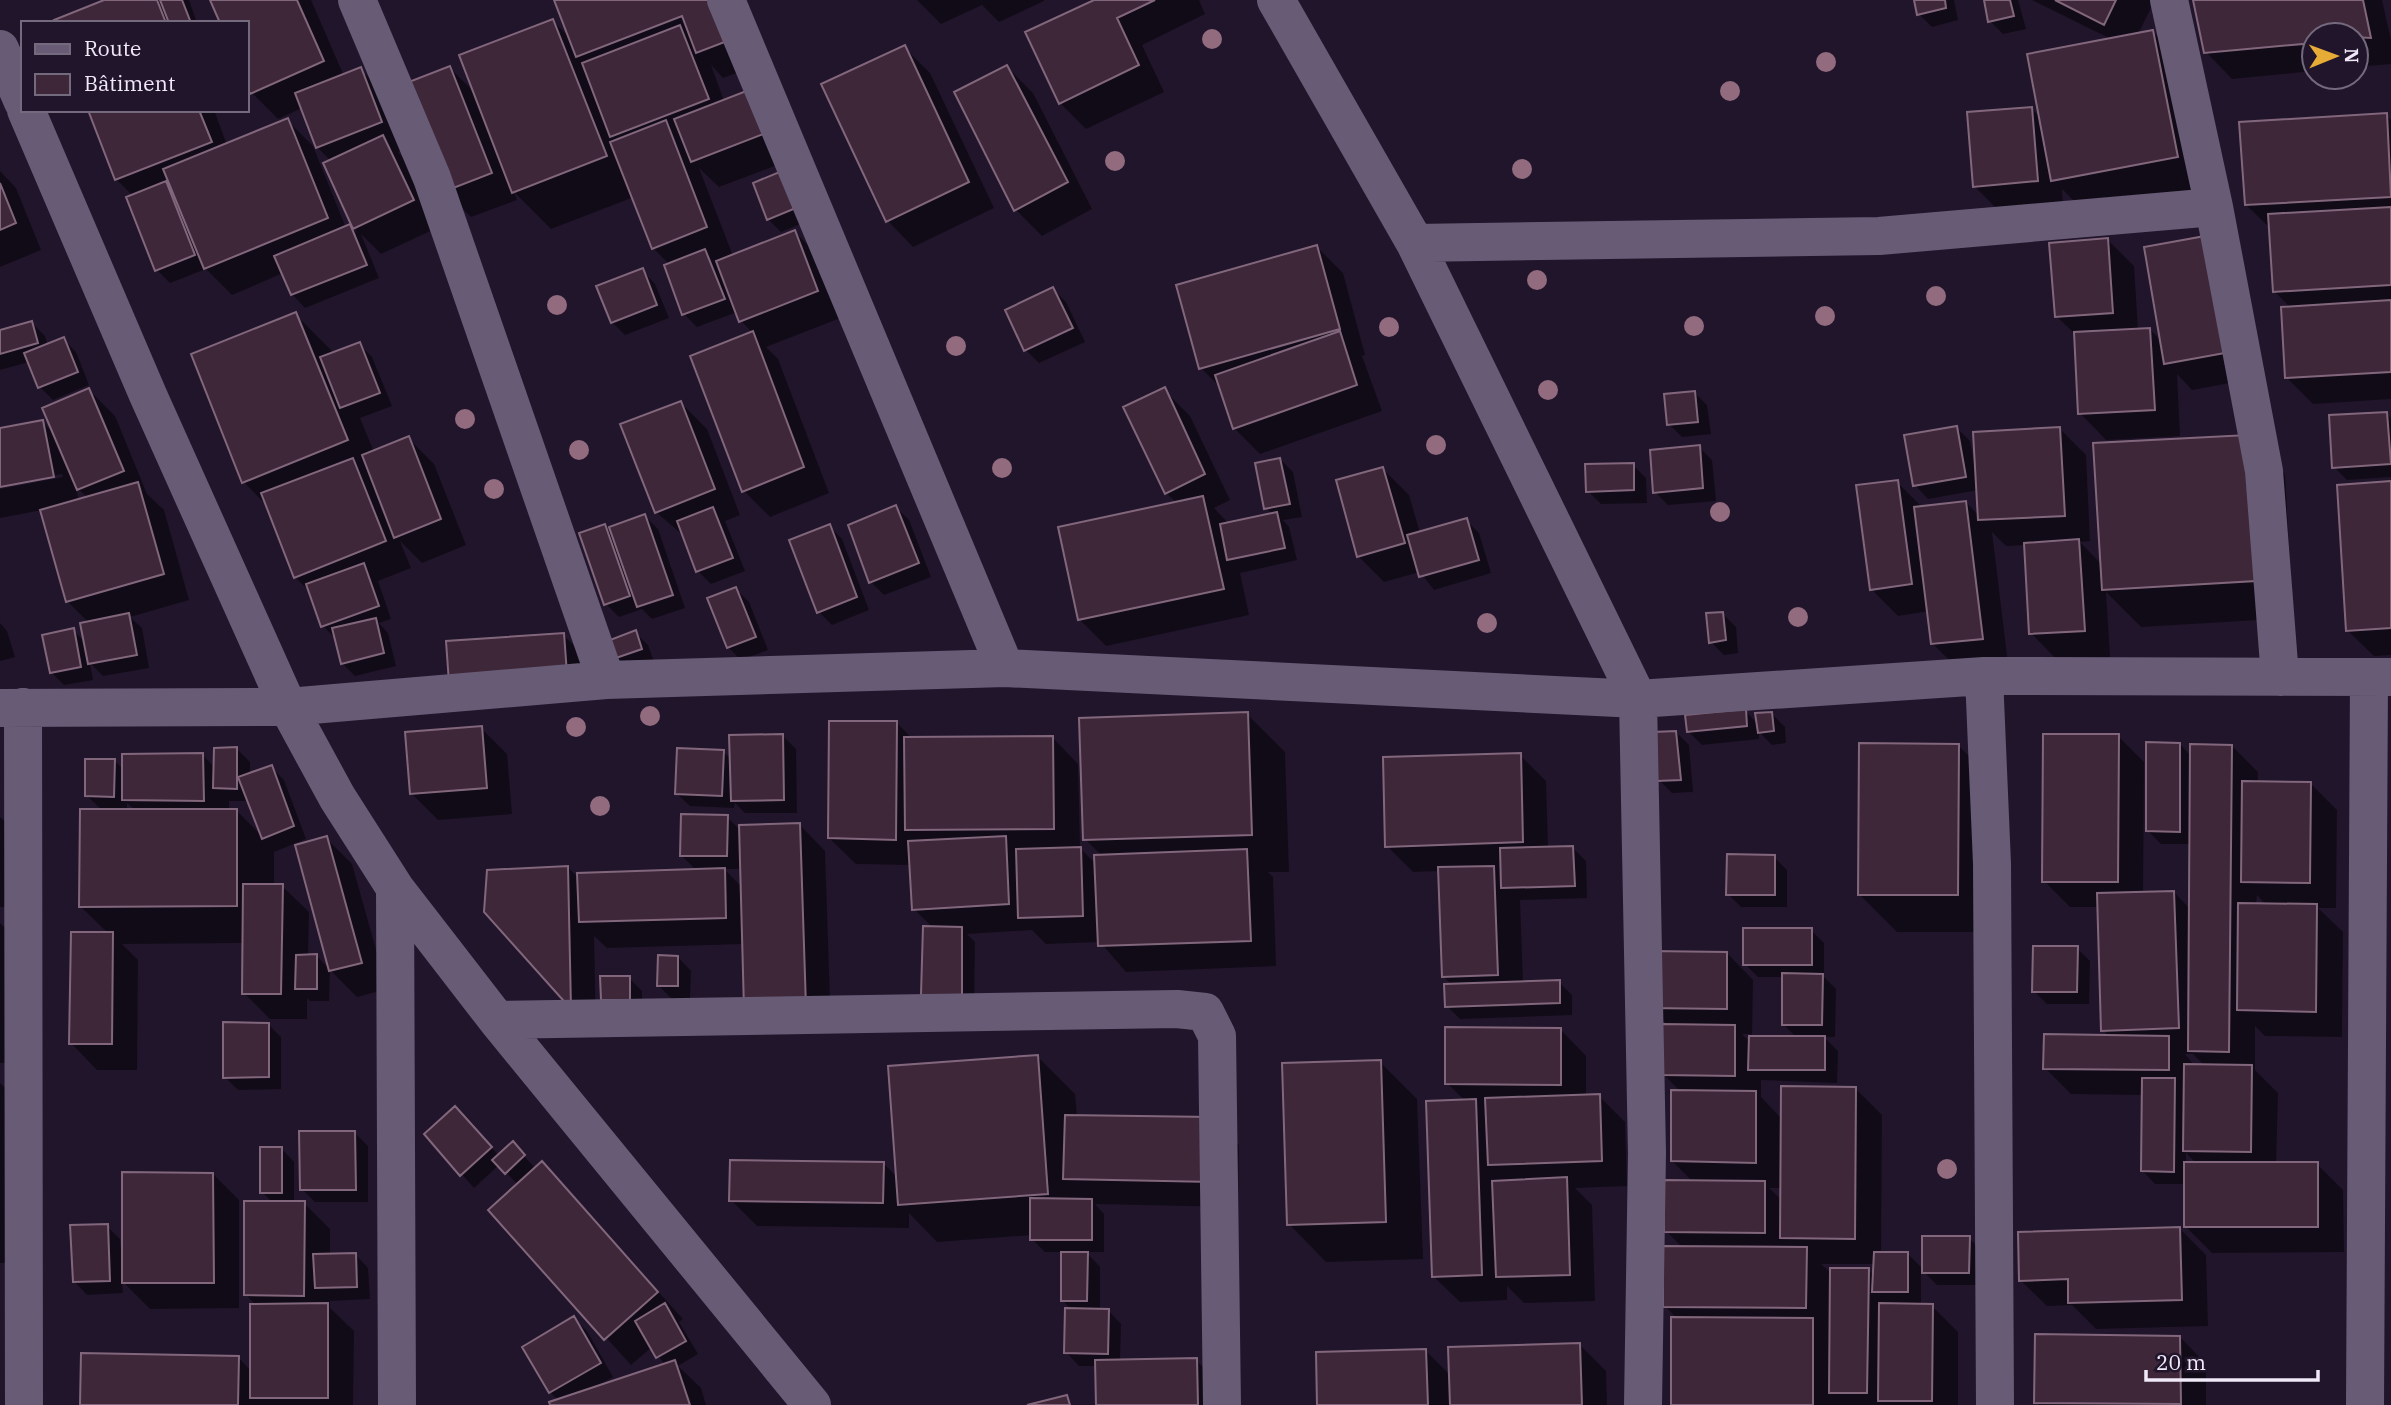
<svg xmlns="http://www.w3.org/2000/svg" width="2391" height="1405" font-family="'IBM Plex Serif',serif">
	<style>
		.shadow { fill: #0007; fill-rule: evenodd }
		.building { fill: #3e2739; stroke: #82677c; stroke-width: 2 }
		.lines { fill: none; stroke-linecap: round; stroke-linejoin: round }
		.minor { stroke: #685b76; stroke-width: 38 }
		.tree { fill: #926b7f }
	</style>
	<rect width="100%" height="100%" fill="#21152c"/>
	<!-- shadow -->
	<path class="shadow" d="M109,0H189L197,23H57Z
		M212,0H311L344,76L361,70L387,96L407,148L398,152L409,164L439,227L381,254L361,234L379,278L305,308L292,294L283,273L232,295L206,269L170,283L157,270L133,196L116,179L90,110H214L227,145L287,120L313,146L346,228L350,226L357,233L326,164L331,161L317,147L302,108L278,119L252,93L247,81V23Z
		M556,0H729L755,66L723,78L711,65L724,101L796,158L719,187L699,168L733,256L795,232L821,258L843,317L766,347L778,359L829,493L770,517L744,491L753,333L741,321L737,312L697,327L684,314L670,265L653,248L634,197L551,229L514,192L517,200L471,217L445,191L450,68L475,93L553,21L570,38Z
		M917,0H1044V1L999,22L982,5L941,24Z
		M1089,0H1199L1205,14L1142,45L1164,92L1086,129L1060,103L1092,3Z
		M1916,0H1954L1958,20L1932,27L1919,14Z
		M1985,0H2018L2026,29L2003,34L1990,21Z
		M2032,0H2155L2138,34L2152,31L2190,69L2214,194L2091,218L2062,189L2063,207L2001,213L1975,187L2031,108L2041,118L2111,39Z
		M2195,0H2382L2391,40V64L2356,67V35H2314V71L2232,79L2206,52Z
		M904,47L930,73L994,208L913,247L887,220Z
		M1007,67L1033,93L1092,209L1042,236L1016,210Z
		M2386,115L2391,120V399L2313,404L2287,378L2291,308L2274,291L2271,229L2246,205Z
		M0,171L16,188L41,250L0,267Z
		M782,173L808,221L781,232L768,219Z
		M2108,240L2134,266L2138,330L2150,329L2162,342L2146,248L2251,379L2192,390L2177,374L2180,436L2106,440L2080,413L2076,335L2056,316Z
		M1317,247L1343,273L1365,355L1362,356L1382,411L1260,454L1234,428L1221,388L1201,368Z
		M642,270L655,284L669,318L625,335L612,322Z
		M1053,289L1066,302L1085,342L1039,363L1026,350Z
		M295,314L334,353L359,344L372,357L392,406L360,418L374,452L408,438L434,464L466,545L422,563L400,541L411,568L378,581L391,619L379,623L388,633L396,666L355,676L342,663L336,639L323,626L311,593L295,577L268,507L244,482Z
		M32,323L45,336L48,346L63,339L76,352L89,385L53,400L40,387L29,362L0,370V332Z
		M89,390L115,416L147,494L164,510L189,600L130,617L142,628L149,668L103,676L90,663L93,680L64,685L51,672L73,630L86,643L89,623L67,601L42,510L0,518V489L63,477L62,474L0,486V430L43,422L55,435ZM76,487L88,498L79,501Z
		M1164,390L1190,416L1230,500L1214,508L1229,524L1272,514L1266,508L1280,459L1293,472L1302,517L1283,520L1289,527L1297,560L1240,573L1249,615L1106,646L1080,620L1177,503L1166,493Z
		M1694,392L1707,405L1711,434L1682,437L1669,424Z
		M681,403L707,429L740,515L725,521L745,571L711,584L698,571L685,537L656,512Z
		M2386,413L2391,418V477L2347,480L2334,467Z
		M1957,428L1970,441L1974,464L2060,429L2086,455L2090,541L2080,542L2102,565L2247,437L2285,474L2293,618L2141,627L2106,592L2110,657L2057,660L2031,633L2026,545L2006,546L1992,532L2008,664L1959,670L1933,644L1929,611L1898,616L1872,590L1897,482L1923,508L1966,502L1979,516L1978,490L1928,499L1915,485Z
		M1699,447L1712,460L1716,501L1668,505L1655,492Z
		M1633,465L1646,478L1647,503L1601,504L1588,491Z
		M1383,469L1409,495L1420,533L1466,520L1479,533L1491,573L1434,590L1420,572L1384,582L1358,556Z
		M2391,483V655L2374,656L2347,630Z
		M896,507L909,520L931,577L884,595L871,582L850,526Z
		M645,516L658,529L685,608L652,619L642,609L619,617L606,604L604,526L614,536Z
		M829,526L842,539L869,610L832,625L819,612Z
		M736,589L749,602L768,650L741,660L728,647Z
		M1723,614L1736,627L1738,653L1724,655L1711,642Z
		M0,623L7,631L15,657L0,661Z
		M635,632L648,645L654,662L630,670L617,657Z
		M563,635L590,661L592,700L448,643Z
		M1745,711L1758,724L1772,714L1785,727L1786,743L1772,745L1759,732V739L1702,745L1688,731Z
		M1247,714L1285,752L1289,872H1268L1273,877L1276,966L1126,972L1100,942L1046,944L1032,930L967,934L975,942L974,1008L936,1007L933,928L914,909L911,865L856,864L829,838L897,723L913,739L1052,737L1078,764L1080,848L1097,865L1102,856L1085,839Z
		M481,728L507,754L512,814L438,820L412,794Z
		M1676,732L1689,745L1693,792L1672,793L1659,780Z
		M783,736L796,749L797,813H745L735,803L734,808L690,806L676,793L723,752L732,760Z
		M2118,736L2144,762L2143,893L2174,892L2190,909L2191,844H2161L2148,831L2180,744L2191,756L2232,746L2258,772V783L2311,784L2337,810L2336,908H2318L2343,932L2342,1037L2265,1036L2255,1026V1070L2278,1093L2276,1164H2317L2343,1190L2344,1252L2212,1253L2186,1227V1184H2155L2142,1170L2143,1095L2071,1094L2045,1068L2110,1037L2103,1030L2099,907H2070L2044,881ZM2257,895L2263,902L2267,905H2256ZM2185,1054H2193L2205,1066H2195ZM2186,1153L2197,1164H2186Z
		M1958,745L1996,783L1995,932H1897L1860,895Z
		M237,749L250,762V775L271,767L284,780L306,839L274,852V886H282L309,912L308,956H317L330,970L326,838L352,864L387,989L357,997L330,970L329,1001H310L307,998V1019H270L244,993L245,943L122,944L138,960L137,1070H97L71,1043L109,934L81,907L102,810L87,796L114,760L124,770L203,755L215,768ZM229,801H249L262,836L237,811H229ZM127,803L135,810H127Z
		M1520,755L1546,781L1548,849L1573,848L1586,861L1587,898L1520,900L1523,983L1559,982L1572,995V1015L1460,1019L1447,1006L1453,986L1443,976L1440,871L1413,872L1387,846Z
		M0,817L5,821L7,907H0Z
		M727,817L740,830L799,824L825,851L831,1032L744,944L607,948L594,936L596,1032L486,911L568,867L579,879L696,870L681,855ZM724,869H742V887Z
		M1774,857L1787,870V907H1741L1728,894Z
		M0,923L16,939V1062L0,1063Z
		M1811,930L1824,943V977L1836,989L1835,1037H1824L1838,1051L1837,1083L1761,1080V1097L1782,1119L1856,1089L1882,1115L1881,1254H1908L1924,1270L1969,1238L1982,1251V1285H1937L1921,1269V1305L1932,1306L1958,1332V1405H1673L1677,1319L1665,1306L1683,1248L1666,1231L1693,1182L1672,1161L1681,1092L1663,1074L1668,1026L1650,1007L1727,953L1753,980L1752,1037L1797,1038L1783,1024V977H1758L1745,964ZM1742,1034H1751L1750,1042ZM1769,1188H1782V1200ZM1821,1264H1875V1276L1868,1270L1832,1274Z
		M2077,948L2090,961L2089,1004H2047L2034,991Z
		M678,957L691,971L690,998L672,999L659,986Z
		M629,978L642,991V1013L603,999Z
		M268,1024L281,1037V1089L238,1090L225,1077Z
		M1560,1029L1586,1056V1096H1599L1625,1122L1627,1186L1575,1188L1592,1205L1595,1301L1524,1303L1507,1286V1300L1460,1302L1433,1276L1465,1101L1447,1083Z
		M1038,1057L1075,1094L1077,1117L1213,1119L1239,1145L1238,1207L1095,1204L1104,1214V1252H1086L1100,1267V1310H1108L1121,1324L1120,1362L1196,1360L1222,1386L1223,1405H1097V1366H1079L1066,1352L1072,1310L1062,1300V1252H1045L1032,1239V1235L937,1242L909,1213V1228L757,1226L731,1200L884,1164L898,1178Z
		M1380,1062L1417,1099L1423,1259L1326,1262L1289,1224Z
		M0,1083L17,1100L19,1263H0Z
		M468,1121L499,1156L512,1143L536,1169L542,1164L683,1319L679,1322L698,1354L678,1366L701,1388L706,1405H552L559,1401L550,1392L524,1347L574,1318L587,1331L613,1377L597,1386L665,1365L652,1347L631,1365L491,1210L518,1185L499,1165L474,1188L426,1134Z
		M355,1133L368,1146V1202H315L302,1189Z
		M281,1148L294,1162V1203H304L330,1229V1255L355,1254L368,1268L370,1299L330,1301V1308L354,1331L353,1405H82L239,1358L251,1371L257,1306L246,1295L273,1203L262,1192Z
		M213,1174L239,1200V1308L150,1309L122,1281L123,1293L87,1295L74,1281L107,1226L120,1239L121,1249H124Z
		M2180,1229L2206,1255L2208,1326L2096,1329L2072,1305L2047,1306L2020,1280Z
		M2180,1337L2206,1364V1405H2039L2036,1402Z
		M1580,1345L1606,1371L1607,1405H1319L1426,1351L1451,1376Z"/>
	<!-- building -->
	<path class="building" d="M104,0H157L166,23H56L54,20Z
		M160,0H182L191,23H169Z
		M210,0H297L324,61L250,94L247,86V23H220Z
		M554,0H714L730,40L696,53L682,16L576,57Z
		M1094,0H1155L1117,18L1139,65L1059,104L1025,32Z
		M1914,0H1945L1946,8L1917,15Z
		M1984,0H2010L2014,16L1988,22Z
		M2055,0H2116L2104,25Z
		M2193,0H2363L2371,38L2314,35V43L2204,53Z
		M553,19L607,156L512,193L459,55Z
		M680,25L709,99L610,137L582,63Z
		M2153,30L2178,157L2051,181L2027,54Z
		M905,45L969,182L886,222L821,84Z
		M1007,65L1068,182L1014,211L954,92Z
		M450,66L492,173L443,192L401,85Z
		M361,67L382,122L316,148L295,93Z
		M754,88L771,131L691,162L674,119Z
		M2032,107L2038,181L1973,187L1967,112Z
		M88,110H199L212,142L115,180Z
		M2387,113L2391,197L2245,205L2239,122Z
		M288,118L328,218L204,269L163,169Z
		M666,120L707,227L652,249L610,142Z
		M383,135L414,200L353,229L323,163Z
		M782,171L796,208L767,220L753,183Z
		M166,181L195,255L155,271L126,197Z
		M0,183L16,223L0,230Z
		M2391,207V285L2273,292L2268,214Z
		M350,224L367,265L291,295L274,256Z
		M795,230L818,291L739,322L716,261Z
		M2205,236L2225,353L2164,364L2144,247Z
		M2108,238L2113,313L2055,317L2049,243Z
		M1317,245L1340,329L1199,369L1176,285Z
		M705,249L725,299L682,315L664,265Z
		M643,268L657,305L611,323L596,286Z
		M1053,287L1073,328L1024,351L1005,310Z
		M2391,300V372L2285,378L2281,307Z
		M296,312L348,440L242,483L191,354Z
		M32,321L38,343L0,354V330Z
		M2150,328L2155,410L2078,414L2074,332Z
		M753,331L804,467L742,492L690,356Z
		M1340,331L1357,385L1233,429L1215,375Z
		M64,337L78,372L38,388L24,353Z
		M360,342L380,393L340,408L320,357Z
		M1165,387L1205,474L1165,494L1123,407Z
		M89,388L124,471L77,490L42,408Z
		M1695,391L1698,422L1667,425L1664,394Z
		M681,401L715,489L655,513L620,424Z
		M2387,412L2391,464L2332,468L2329,415Z
		M43,420L54,477L0,487V428Z
		M1957,426L1966,477L1913,486L1904,435Z
		M2060,427L2065,516L1978,520L1973,432Z
		M2248,435L2256,581L2102,590L2093,443Z
		M409,436L441,519L394,538L362,455Z
		M1700,445L1703,488L1653,493L1650,450Z
		M353,458L386,541L294,578L261,493Z
		M1280,458L1290,504L1264,509L1255,463Z
		M1634,463V490L1586,492L1585,464Z
		M1383,467L1405,543L1357,557L1336,480Z
		M1898,480L1912,584L1870,590L1856,485Z
		M2391,481V628L2346,631L2337,485Z
		M138,482L164,574L66,602L40,510Z
		M1203,496L1224,589L1078,620L1058,527Z
		M1966,501L1983,639L1931,644L1914,507Z
		M896,505L919,563L869,583L848,525Z
		M713,507L733,558L696,572L677,521Z
		M1277,512L1285,548L1227,560L1220,524Z
		M645,514L673,595L637,607L609,527Z
		M1467,518L1479,560L1419,577L1407,535Z
		M605,524L630,596L604,605L579,533Z
		M830,524L857,597L817,613L789,540Z
		M2079,539L2085,631L2029,634L2024,543Z
		M364,563L379,606L321,627L306,584Z
		M736,587L756,637L727,648L707,598Z
		M1723,612L1726,640L1709,643L1706,613Z
		M129,613L137,655L88,664L80,623Z
		M376,618L384,653L341,664L332,628Z
		M74,628L81,667L50,673L42,635Z
		M636,630L642,649L616,658L610,640Z
		M564,633L567,674L449,683L446,641Z
		M1746,709L1747,726L1687,732L1685,715Z
		M1248,712L1252,835L1083,840L1079,718Z
		M1772,712L1774,731L1758,733L1755,713Z
		M829,721H897L896,840L828,838Z
		M482,726L487,788L410,794L405,732Z
		M1676,731L1681,780L1657,781L1653,732Z
		M783,734L784,800L731,801L729,735Z
		M2043,734H2119L2118,882H2042Z
		M1053,736L1054,829L905,830L904,737Z
		M2146,742L2180,743V832L2146,831Z
		M1859,743L1959,744L1958,895H1858Z
		M2190,744L2232,745L2229,1052L2188,1051Z
		M237,747V789L213,788L214,748Z
		M677,748L724,750L722,796L675,794Z
		M203,753L204,801L122,800V754Z
		M1521,753L1523,842L1385,847L1383,757Z
		M85,759H115L114,797L85,796Z
		M272,765L294,826L262,839L238,777Z
		M2242,781L2311,782L2310,883L2241,882Z
		M80,809H237V906L79,907Z
		M681,814L728,815L727,856H680Z
		M800,823L806,1007L744,1009L739,825Z
		M327,836L362,963L329,971L295,845Z
		M1006,836L1009,904L912,910L908,841Z
		M1573,846L1575,886L1501,888L1500,848Z
		M1081,847L1083,916L1018,918L1016,849Z
		M1247,849L1251,941L1098,946L1094,855Z
		M1727,854L1775,855V895H1726Z
		M568,866L571,1009L484,912L487,870Z
		M1494,866L1498,975L1442,977L1438,867Z
		M725,868L726,918L579,922L577,873Z
		M243,884H283L281,994H242Z
		M2174,891L2179,1028L2101,1031L2097,893Z
		M2238,903L2317,904L2316,1012L2237,1010Z
		M923,926L962,927V995H921Z
		M1743,928H1812V965H1743Z
		M71,932H113L112,1044H69Z
		M2033,946H2078L2077,992H2032Z
		M1649,951L1727,952V1009L1648,1008Z
		M317,954V989H295L296,955Z
		M658,955L678,956V986H657Z
		M1782,973L1823,974L1822,1025H1782Z
		M600,976H630V1000H601Z
		M1560,980V1003L1445,1007L1444,984Z
		M223,1022L269,1023V1077L223,1078Z
		M1662,1024L1735,1025V1076L1662,1075Z
		M1445,1027L1561,1028V1085L1445,1084Z
		M2044,1034L2169,1036V1070L2043,1069Z
		M1749,1036H1825V1070H1748Z
		M1038,1055L1048,1194L898,1205L888,1066Z
		M1381,1060L1386,1222L1287,1225L1282,1063Z
		M2184,1064L2252,1065L2251,1152L2183,1151Z
		M2142,1078H2175L2174,1172L2141,1171Z
		M1781,1086L1856,1087L1855,1239L1780,1238Z
		M1671,1090L1756,1091V1163L1671,1161Z
		M1600,1094L1602,1161L1488,1165L1485,1098Z
		M1476,1099L1482,1275L1432,1277L1426,1101Z
		M455,1106L492,1147L460,1176L424,1134Z
		M1065,1115L1213,1117V1182L1063,1179Z
		M299,1131H355L356,1190H300Z
		M513,1141L525,1155L505,1174L492,1160Z
		M260,1147H282V1193H260Z
		M730,1160L884,1162L883,1203L729,1201Z
		M542,1161L658,1292L604,1340L488,1210Z
		M2184,1162H2318V1227H2184Z
		M122,1172L213,1173L214,1283H122Z
		M1567,1177L1570,1275L1496,1277L1492,1181Z
		M1664,1180L1765,1181V1233L1664,1232Z
		M1030,1198L1092,1199V1240H1030Z
		M244,1201H305L304,1296L244,1295Z
		M108,1224L110,1281L73,1282L70,1225Z
		M2180,1227L2182,1300L2068,1303V1279L2019,1281L2018,1232Z
		M1922,1236H1970L1969,1273H1922Z
		M1663,1246L1807,1247L1806,1308L1663,1307Z
		M1061,1252H1088L1087,1301H1061Z
		M1874,1252H1908V1292H1872Z
		M356,1253L357,1287L315,1288L313,1254Z
		M1830,1268H1869L1867,1393H1829Z
		M328,1303V1398H250V1304Z
		M665,1303L686,1341L656,1358L635,1321Z
		M1879,1303L1933,1304L1932,1401H1878Z
		M1065,1308L1109,1309L1108,1354L1064,1353Z
		M574,1316L601,1363L549,1393L522,1347Z
		M1671,1317L1813,1318V1405H1671Z
		M2035,1334L2180,1336L2181,1404L2034,1403Z
		M1580,1343L1582,1405H1450L1448,1347Z
		M1426,1349L1428,1405H1317L1316,1352Z
		M81,1353L239,1356L238,1405H80Z
		M1197,1358L1198,1405H1096L1095,1360Z
		M675,1360L690,1405H550L549,1402Z
		M1067,1395L1070,1405H1027Z"/>
	<g class="lines">
		<!-- minor -->
		<path class="minor" d="M357,0L432,178L606,680
			M726,0L1005,668
			M1276,0L1415,243L1638,699L1647,1153L1643,1405
			M2169,0L2214,207L2264,471L2280,677
			M0,49L23,102
			M26,110L148,395L288,707L337,797L395,888L497,1020L812,1405
			M1415,243L1879,236L2214,207
			M1984,676L1992,864L1995,1405
			M23,707L24,1405
			M0,708L288,707L606,680L1005,668L1638,699L1984,676L2391,677
			M395,888L397,1405
			M497,1020L1177,1009L1205,1012L1217,1036L1222,1405
			M2365,1405L2369,679"/>
	</g>
	<!-- trees -->
	<g class="tree">
		<circle cx="1212" cy="39" r="10"/>
		<circle cx="1826" cy="62" r="10"/>
		<circle cx="1730" cy="91" r="10"/>
		<circle cx="1115" cy="161" r="10"/>
		<circle cx="1522" cy="169" r="10"/>
		<circle cx="1537" cy="280" r="10"/>
		<circle cx="1936" cy="296" r="10"/>
		<circle cx="557" cy="305" r="10"/>
		<circle cx="1825" cy="316" r="10"/>
		<circle cx="1694" cy="326" r="10"/>
		<circle cx="1389" cy="327" r="10"/>
		<circle cx="956" cy="346" r="10"/>
		<circle cx="1548" cy="390" r="10"/>
		<circle cx="465" cy="419" r="10"/>
		<circle cx="1436" cy="445" r="10"/>
		<circle cx="579" cy="450" r="10"/>
		<circle cx="1002" cy="468" r="10"/>
		<circle cx="494" cy="489" r="10"/>
		<circle cx="1720" cy="512" r="10"/>
		<circle cx="1798" cy="617" r="10"/>
		<circle cx="1487" cy="623" r="10"/>
		<circle cx="650" cy="716" r="10"/>
		<circle cx="576" cy="727" r="10"/>
		<circle cx="600" cy="806" r="10"/>
		<circle cx="1947" cy="1169" r="10"/>
	</g>
	<!-- legend -->
	<rect x="21" y="21" width="228" height="91" fill="#21152c" stroke="#746a7e" stroke-width="2"/>
	<rect x="35" y="44" width="35" height="10" fill="#685b76" stroke="#746a7e" stroke-width="2"/>
	<text x="84" y="56" font-size="21" fill="#f0e9f8">Route</text>
	<rect x="35" y="74" width="35" height="21" fill="#3e2739" stroke="#746a7e" stroke-width="2"/>
	<text x="84" y="91" font-size="21" fill="#f0e9f8">Bâtiment</text>
	<!-- north arrow -->
	<g transform="translate(2335 56) rotate(89)"><circle r="33" fill="#21152c" stroke="#746a7e" stroke-width="2"/>
	<path d="M0-5L12 26L0 18L-12 26Z" fill="#e7ac36"/>
	<text y="-10" font-size="19" font-weight="bold" text-anchor="middle" fill="#f0e9f8">N</text>
	</g>
	<!-- scale -->
	<path d="M2146 1370v10h172v-10" fill="none" stroke="#f0e9f8" stroke-width="3.5"/>
	<text x="2156" y="1370" font-size="21" fill="#f0e9f8" stroke="#21152c" stroke-width="5" paint-order="stroke">20 m</text>
</svg>
